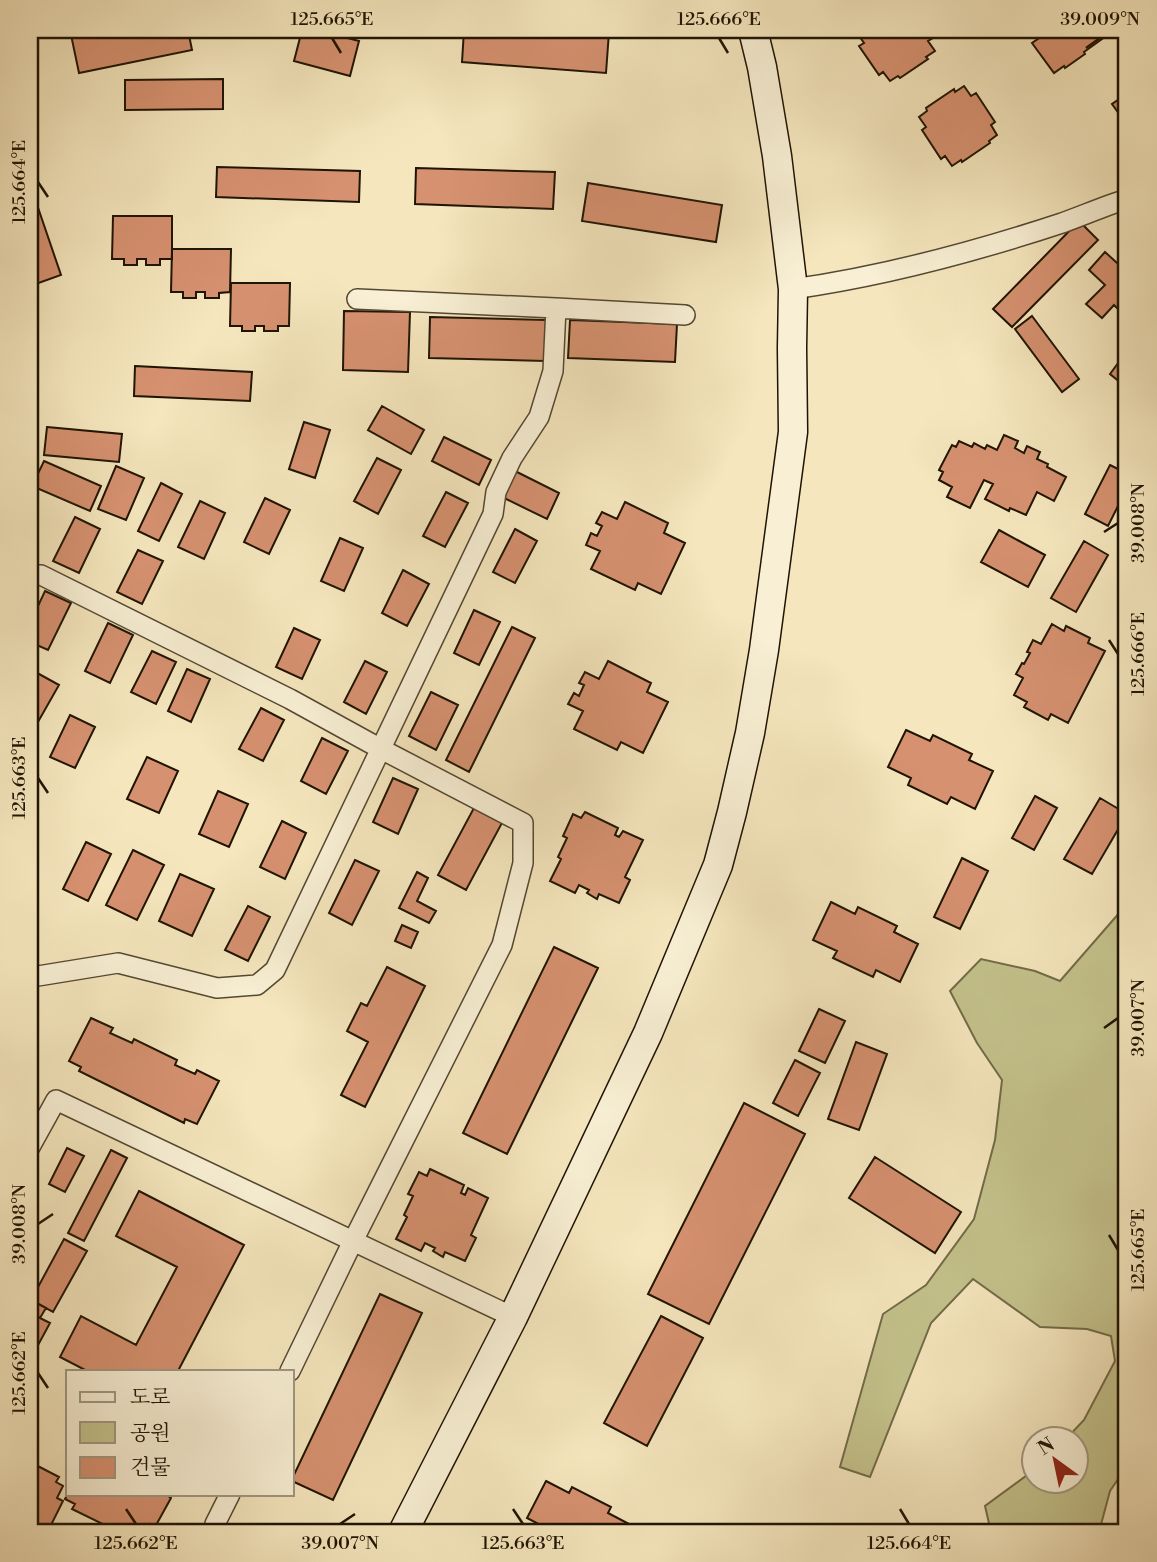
<svg xmlns="http://www.w3.org/2000/svg" width="1157" height="1562" font-family="'Libre Bodoni','Noto Serif KR',serif">
	<style>
		.green { fill: #c4c28c; stroke: #726b48; stroke-width: 2 }
		.building { fill: #d69170; stroke: #1f1404; stroke-width: 2 }
		.lines { fill: none; stroke-linecap: round; stroke-linejoin: round }
		.street-casing { stroke: #544832; stroke-width: 22 }
		.secondary-casing { stroke: #1f1404; stroke-width: 31 }
		.street { stroke: #f8efd4; stroke-width: 19 }
		.secondary { stroke: #f8efd4; stroke-width: 28 }
		.ticks { fill: none; stroke: #1f1404; stroke-width: 2.5 }
		.neatline { fill: none; stroke: #1f1404; stroke-width: 2.5 }
		.ticks-label { font-size: 18px; text-anchor: middle; fill: #1f1404 }
	</style>
	<rect width="100%" height="100%" fill="#f5e6bd"/>
	<filter id="stains"><feTurbulence type="fractalNoise" baseFrequency=".00286" numOctaves="4"/><feColorMatrix values="0 0 0 0 .2 0 0 0 0 .09 0 0 0 0 .02 0 0 0 .5 -.17"/></filter>
	<radialGradient id="worn" r=".72"><stop offset=".6" stop-color="#630" stop-opacity="0"/><stop offset="1" stop-color="#630" stop-opacity=".3"/></radialGradient>
	<!-- green -->
	<path class="green" d="M1127,904V1466L1110,1491L1099,1532H991L985,1506L1034,1470V1482H1076V1440L1066,1439L1084,1420L1115,1361L1111,1336L1087,1329L1040,1327L973,1279L931,1323L870,1477L840,1467L883,1314L926,1285L974,1219L995,1140L1002,1080L977,1043L950,991L981,959L1035,971L1060,981Z"/>
	<!-- building -->
	<path class="building" d="M70,30H188L192,50L79,73Z
		M302,30H317L359,41L350,76L294,61Z
		M464,30H578L609,32L606,73L462,62Z
		M861,30H927L933,38L928,41L935,51L926,57L928,59L900,78L898,76L890,81L883,72L879,75L859,46L864,43L857,33Z
		M1045,30H1119L1110,36L1109,34L1084,52L1085,54L1065,68L1064,66L1054,73L1032,43L1042,36L1040,34Z
		M223,79V109L125,110V80Z
		M964,86L971,96L976,93L995,122L991,125L997,135L989,141L990,143L962,162L961,160L952,166L945,156L941,159L922,130L926,127L919,117L927,111L926,108L954,89L955,92Z
		M1127,90V125L1112,104L1122,97L1120,95Z
		M217,167L360,171L359,202L216,197Z
		M416,168L555,172L553,209L415,204Z
		M588,183L722,205L716,242L582,221Z
		M32,190L61,275L30,286V191Z
		M113,216H172V259H160V265H146V259H137V265H124V259H112Z
		M1079,221L1098,240L1012,327L993,309Z
		M172,249H231L230,292L219,293V298H205V292H196V298H183V292H171Z
		M1105,252L1127,272V318L1114,305L1102,318L1086,304L1105,285L1089,270Z
		M231,283H290L289,326H278V331H264V326H255V331H242V326H230Z
		M344,311L410,312L408,372L343,370Z
		M1032,316L1079,379L1062,392L1015,329Z
		M430,317L546,320L545,361L429,358Z
		M570,320L677,324L675,362L568,358Z
		M1127,351V388L1110,374Z
		M135,366L252,372L250,401L134,396Z
		M382,406L424,430L411,454L368,430Z
		M304,422L330,430L315,478L289,469Z
		M47,427L122,434L119,462L44,455Z
		M1004,435L1018,441L1015,448L1024,453L1027,446L1040,452L1037,459L1048,464L1047,467L1066,477L1054,501L1037,492L1026,515L1010,508L1009,511L985,499L993,484L984,480L970,508L947,497L952,487L939,480L943,472L939,470L952,445L956,447L959,441L972,447L974,443L985,449L987,445L997,450Z
		M444,437L491,460L479,485L432,461Z
		M377,458L401,470L378,514L354,501Z
		M44,461L101,486L90,511L32,486Z
		M1110,465L1126,473L1119,486L1126,490L1108,526L1085,514Z
		M116,466L144,478L126,520L98,509Z
		M515,471L559,493L547,519L502,497Z
		M161,483L182,494L159,541L138,531Z
		M446,492L468,503L445,547L423,536Z
		M265,498L290,510L269,554L244,542Z
		M200,501L225,513L204,559L178,547Z
		M625,502L668,523L664,533L685,543L661,594L638,583L635,590L591,569L600,551L586,545L591,533L597,536L602,526L596,523L602,512L617,519Z
		M75,517L100,529L79,573L53,561Z
		M515,529L537,541L515,583L493,572Z
		M999,530L1045,555L1028,587L981,562Z
		M340,538L363,548L344,591L321,581Z
		M1084,541L1108,555L1076,612L1051,598Z
		M138,550L163,561L142,604L117,592Z
		M403,570L429,584L407,626L382,613Z
		M45,591L71,603L48,650L30,642V623Z
		M474,610L500,622L479,665L454,653Z
		M108,623L133,635L110,683L85,671Z
		M1052,624L1064,631L1066,626L1090,638L1088,643L1105,651L1068,723L1051,714L1048,720L1024,707L1027,702L1014,695L1023,678L1016,674L1022,663L1024,664L1030,653L1027,652L1033,640L1041,644Z
		M512,627L535,638L469,772L446,760Z
		M294,628L320,640L302,679L276,667Z
		M152,651L176,662L156,704L131,692Z
		M365,661L387,672L366,714L344,702Z
		M608,661L651,683L647,692L668,702L643,753L621,742L617,750L574,729L583,711L568,704L574,693L579,696L584,685L579,683L585,672L599,679Z
		M30,669L59,685L30,736Z
		M187,669L210,679L191,722L168,711Z
		M431,692L458,705L436,750L409,736Z
		M261,708L284,720L263,761L239,749Z
		M70,715L95,727L75,768L50,757Z
		M906,730L930,741L933,735L972,754L969,760L993,771L975,809L951,797L947,804L908,785L911,778L888,767Z
		M322,738L348,751L326,794L301,781Z
		M147,757L178,771L159,813L127,799Z
		M30,772L38,776L31,792L35,794L30,805Z
		M393,778L418,789L398,834L373,822Z
		M218,791L248,804L229,847L199,834Z
		M1035,796L1057,808L1034,850L1012,838Z
		M1100,798L1127,814L1092,874L1064,859Z
		M475,806L503,821L466,890L438,875Z
		M585,812L618,828L615,835L619,837L623,831L643,840L625,877L630,880L619,903L599,894L597,899L587,893L589,890L579,885L575,893L550,881L561,859L558,857L567,838L563,836L573,814L581,818Z
		M282,821L306,833L285,879L260,867Z
		M86,842L111,854L88,901L63,889Z
		M133,850L164,865L137,920L106,905Z
		M962,858L988,871L960,929L934,917Z
		M355,860L379,871L352,925L329,913Z
		M417,872L428,878L417,901L436,911L429,923L399,908Z
		M180,874L214,889L192,936L159,921Z
		M831,902L855,914L858,907L897,926L894,932L918,944L900,982L876,970L873,977L833,958L837,951L813,940Z
		M248,906L270,917L248,961L225,950Z
		M402,925L418,932L411,948L395,941Z
		M554,947L598,968L507,1154L463,1133Z
		M387,967L425,986L365,1107L341,1095L368,1042L347,1031L361,1003L367,1006Z
		M819,1009L845,1021L825,1063L799,1051Z
		M91,1018L113,1028L110,1033L132,1043L134,1039L177,1060L175,1065L195,1074L197,1070L219,1081L197,1124L185,1119L184,1123L79,1071L81,1067L69,1061Z
		M856,1042L887,1054L859,1130L828,1119Z
		M795,1060L820,1073L798,1116L773,1103Z
		M744,1103L805,1134L709,1324L648,1294Z
		M67,1148L84,1156L65,1192L49,1184Z
		M111,1150L127,1158L84,1241L68,1233Z
		M875,1157L961,1212L935,1253L849,1198Z
		M430,1169L464,1185L461,1193L465,1195L468,1188L488,1198L471,1235L476,1238L465,1261L445,1252L443,1257L433,1251L435,1248L425,1243L421,1251L396,1239L407,1217L404,1215L413,1196L408,1194L419,1172L427,1176Z
		M139,1191L244,1245L178,1371H87L60,1357L81,1316L136,1345L177,1267L116,1236Z
		M64,1239L87,1251L53,1312L31,1300Z
		M380,1294L422,1313L333,1500L292,1481V1479Z
		M35,1302L46,1308L40,1318L30,1313Z
		M30,1313L50,1323L30,1360Z
		M661,1316L703,1338L647,1446L604,1423Z
		M30,1462L59,1477L56,1482L63,1486L57,1498L63,1501L48,1531L42,1528L40,1532H30Z
		M546,1481L569,1493L572,1487L611,1507L608,1513L631,1525L628,1532H549L550,1530L527,1518Z
		M68,1493L165,1494L171,1498L155,1527L150,1524L146,1532H119L72,1509L75,1504L65,1499Z"/>
	<g class="lines">
		<defs>
			<path id="street" d="M793,289C885,276 974,252 1062,223C1084,215 1105,206 1127,199
				M357,299L556,308
				M30,575H41L290,699L381,749L523,823V863L502,945L353,1241L290,1371
				M30,974L38,976L118,963L217,988L257,985L275,970L493,514L496,492L512,458L539,417L553,371L556,308L685,315
				M30,1147L56,1100L513,1317
				M215,1524L230,1494"/>
			<path id="secondary" d="M403,1532L513,1317L648,1033L718,865L732,812L750,733L764,650L793,432L792,348L793,289L777,156L762,67L753,30"/>
		</defs>
		<!-- street casing -->
		<use href="#street" class="street-casing"/>
		<!-- secondary casing -->
		<use href="#secondary" class="secondary-casing"/>
		<!-- street -->
		<use href="#street" class="street"/>
		<!-- secondary -->
		<use href="#secondary" class="secondary"/>
	</g>
	<!-- ticks -->
	<path class="ticks" d="M332,38L341,53M719,38L728,53M1086,48L1100,38M38,182L48,197M1104,532L1118,523M1109,640L1118,654M38,778L48,793M1104,1028L1118,1018M38,1224L53,1214M1109,1235L1118,1250M38,1373L48,1388M126,1509L136,1524M513,1509L523,1524M900,1509L909,1524M340,1524L355,1514"/>
	<!-- margin -->
	<rect width="1157" height="1562" fill="none" stroke="#f5e6bd" stroke-width="77"/>
	<!-- legend -->
	<rect x="66" y="1370" width="228" height="126" fill="#f8efd4" stroke="#a19781" stroke-width="2"/>
	<rect x="80" y="1392" width="35" height="10" fill="#f8efd4" stroke="#a19781" stroke-width="2"/>
	<text x="130" y="1404" font-size="21" fill="#1f1404">도로</text>
	<rect x="80" y="1422" width="35" height="21" fill="#c4c28c" stroke="#a19781" stroke-width="2"/>
	<text x="130" y="1440" font-size="21" fill="#1f1404">공원</text>
	<rect x="80" y="1457" width="35" height="21" fill="#d69170" stroke="#a19781" stroke-width="2"/>
	<text x="130" y="1474" font-size="21" fill="#1f1404">건물</text>
	<!-- north arrow -->
	<g transform="translate(1055 1460) rotate(327)"><circle r="33" fill="#f8efd4" stroke="#a19781" stroke-width="2"/>
	<path d="M0-5L12 26L0 18L-12 26Z" fill="#8f2418"/>
	<text y="-10" font-size="19" font-weight="bold" text-anchor="middle" fill="#1f1404">N</text>
	</g>
	<rect x="38" y="38" width="1080" height="1486" class="neatline"/>
	<g class="ticks-label">
		<text x="332" y="25">125.665°E</text>
		<text x="719" y="25">125.666°E</text>
		<text x="1100" y="25">39.009°N</text>
		<text transform="translate(19 182) rotate(-90)" y="6">125.664°E</text>
		<text transform="translate(1138 523) rotate(-90)" y="6">39.008°N</text>
		<text transform="translate(1138 654) rotate(-90)" y="6">125.666°E</text>
		<text transform="translate(19 778) rotate(-90)" y="6">125.663°E</text>
		<text transform="translate(1138 1018) rotate(-90)" y="6">39.007°N</text>
		<text transform="translate(19 1224) rotate(-90)" y="6">39.008°N</text>
		<text transform="translate(1138 1250) rotate(-90)" y="6">125.665°E</text>
		<text transform="translate(19 1373) rotate(-90)" y="6">125.662°E</text>
		<text x="136" y="1549">125.662°E</text>
		<text x="340" y="1549">39.007°N</text>
		<text x="523" y="1549">125.663°E</text>
		<text x="909" y="1549">125.664°E</text>
	</g>
	<rect width="100%" height="100%" filter="url(#stains)"/>
	<rect width="100%" height="100%" fill="url(#worn)"/>
</svg>
